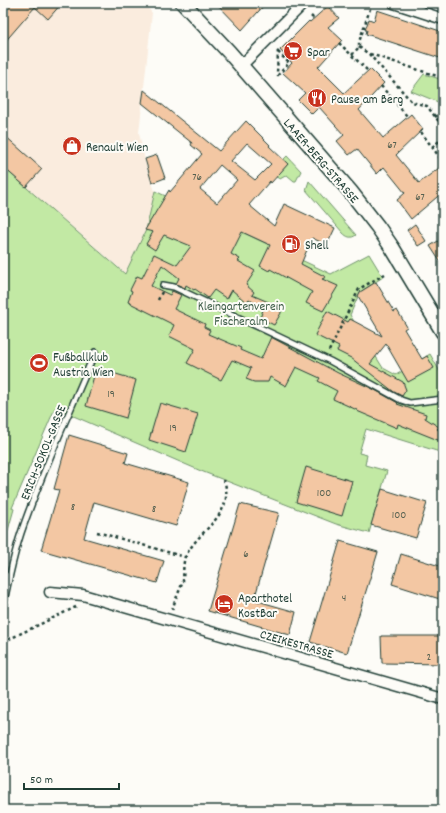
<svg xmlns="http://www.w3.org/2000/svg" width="446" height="813" font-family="Dekko,sans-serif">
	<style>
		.built { fill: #faecde }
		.green { fill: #c2e9a4; stroke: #70936c }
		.building { fill: #f3c7a3; stroke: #1f3d34; fill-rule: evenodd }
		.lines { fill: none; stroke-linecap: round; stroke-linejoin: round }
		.service-casing { stroke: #1f3d34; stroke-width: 8 }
		.minor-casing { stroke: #1f3d34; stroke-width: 13 }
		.secondary-casing { stroke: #1f3d34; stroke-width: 17 }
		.path { stroke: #1f3d34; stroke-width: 2.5; stroke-dasharray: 3 3; stroke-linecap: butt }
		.service { stroke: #fdfcf7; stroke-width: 5 }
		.minor { stroke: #fdfcf7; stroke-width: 10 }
		.secondary { stroke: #fdfcf7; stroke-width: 14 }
		.labels { text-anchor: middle; stroke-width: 4; stroke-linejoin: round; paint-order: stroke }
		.number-label { font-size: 11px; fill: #546050 }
		.poi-label { font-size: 13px; fill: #1f3d34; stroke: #fdfcf7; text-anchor: start }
		.street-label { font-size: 13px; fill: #1f3d34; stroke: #fdfcf7 }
		.park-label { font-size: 13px; fill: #405f4a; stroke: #fdfcf7 }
	</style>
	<rect width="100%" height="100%" fill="#fdfcf7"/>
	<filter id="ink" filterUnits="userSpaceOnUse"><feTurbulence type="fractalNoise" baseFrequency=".025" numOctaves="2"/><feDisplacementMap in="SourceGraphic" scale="8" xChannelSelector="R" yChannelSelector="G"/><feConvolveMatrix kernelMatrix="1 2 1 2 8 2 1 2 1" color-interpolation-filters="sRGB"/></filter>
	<g filter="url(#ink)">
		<!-- built -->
		<path class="built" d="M3,3H144L152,13L139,133L147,169L155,191L146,230L126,274L3,167Z"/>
		<!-- green -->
		<path class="green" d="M424,74L443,80V104L411,91Z
			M287,156L301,171L296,181H294L287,175L280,179L276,177L288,164L284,159Z
			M3,167L125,274L146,230L155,191L331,274L369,254L383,277L360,292L350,315L383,368L396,375L430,354L443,377V453L366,429L359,453L367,455L365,465L387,471L369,533L336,524L201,471L55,408L12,508L14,509L3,548Z
			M309,181L356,235C351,239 347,237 343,233L306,190Z"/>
		<!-- building -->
		<path class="building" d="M3,3H62L48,19L35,7L3,44Z
			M216,3H266L242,30Z
			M328,6L339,18L328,27L342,40L318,67L344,93L370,69L384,83L359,110L383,138L411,114L423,129L396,155L419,183L443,165V192L411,219L397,200L405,193L384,167L377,174L357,149L349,155L337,141L344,135L319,107L312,114L298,100L305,93L283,73L292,63L280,50L309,21L310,22Z
			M377,10L443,32V59L366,34L367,30H365L369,19L374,21Z
			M144,90L219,151L246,121L270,145L269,146L288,164L271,183L270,181L249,205L274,226L284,204L335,228L327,245L312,238L301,264L326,277L322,279L338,286L323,311L306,303L312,292L270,269L269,271L260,266L270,245L242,232L231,254L240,259L238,261L255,271L246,285L254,292L252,295L280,307L279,310L281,311V313L274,325L260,318L263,310L249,299L246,302L232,290L227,299L214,290L208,298L195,289L194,290L186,285L185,288L176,284L179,278L162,265L151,286L170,295L172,291L181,295L174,309L205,324L204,327L210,330L208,334L241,348L240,350L261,359L271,337L338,373L373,389L398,403L397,404L426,414L425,418L439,427L437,429L443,432V442L398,424L397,428L357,411V410L333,399L337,391L318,381L320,378L296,367L286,386L270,377L268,382H254L246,379L251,368L232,360L221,380L187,363L195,349L169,336L174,325L128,302L132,291L130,290L137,276L142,278L154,254L177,265L191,246L164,235L155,250L146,244L153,232L145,230L169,190L170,192L202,154L191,145L192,143L142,103ZM247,143L271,164L255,180L231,161ZM220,165L237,180L217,203L200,189Z
			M3,134L42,169L26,187L3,167Z
			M157,155L165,178L152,183L145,159Z
			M415,224L426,241L418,246L407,230Z
			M443,238V266L430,246Z
			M376,282L394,312L397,310L407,327L404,329L422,359L427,356L434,368L408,382L386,344L370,364L403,382L406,390L402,396L394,392L351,358L337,351L339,347L315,335L327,311L348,322L350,319L382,336L358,296L360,292Z
			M96,368L136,380L126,418L86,406Z
			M160,403L198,414L186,452L149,440Z
			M69,435L128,453L125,463L189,482L176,526L94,502L84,538L164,561L157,583L41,550L59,490L54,489Z
			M306,467L352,481L342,516L296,502Z
			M382,489L427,503L416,538L371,525Z
			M240,504L279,513L254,600L296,612L290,635L208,611Z
			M340,541L378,552L347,653L310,642Z
			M401,554L443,567V600L392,584Z
			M381,636H443V664L382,663Z"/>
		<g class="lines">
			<defs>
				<path id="service" d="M163,285L174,287L330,361L401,400L410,403L443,399
					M3,574L9,577
					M3,607C8,582 13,557 21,533C42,471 70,412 95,352"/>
				<path id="minor" d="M394,3L443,19
					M241,66L304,3
					M50,592L83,595L443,699"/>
				<path id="secondary" d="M183,3L229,52L350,191L378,227L393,249L443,332"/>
			</defs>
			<!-- service casing -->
			<use href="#service" class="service-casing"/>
			<!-- minor casing -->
			<use href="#minor" class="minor-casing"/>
			<!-- secondary casing -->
			<use href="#secondary" class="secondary-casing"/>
			<!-- path -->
			<path class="path" d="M311,16L314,19
				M339,43L368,71
				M359,47L369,54L412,102L427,106L443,127
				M277,51L278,52L277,74L278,75L289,63L286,60L288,58
				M278,52L286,60
				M370,54L443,78
				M352,55L359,47V42L372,3
				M381,86L407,116
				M435,117L443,111
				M421,132L443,162
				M432,147L443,138
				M158,300L162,292
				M329,351L359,289L385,274
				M97,532L185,557
				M172,610C175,600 180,590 183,581C184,573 182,563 186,556C198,529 236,516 224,480
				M3,642L78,606"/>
			<!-- service -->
			<use href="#service" class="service"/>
			<!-- minor -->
			<use href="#minor" class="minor"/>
			<!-- secondary -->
			<use href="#secondary" class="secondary"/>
		</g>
	</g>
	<!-- icons -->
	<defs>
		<symbol id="supermarket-disc" viewBox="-11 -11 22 22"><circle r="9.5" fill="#c8321e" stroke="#fdfcf7"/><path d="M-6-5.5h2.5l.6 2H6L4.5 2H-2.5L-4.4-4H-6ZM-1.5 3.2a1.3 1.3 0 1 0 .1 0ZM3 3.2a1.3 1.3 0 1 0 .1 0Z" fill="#fff"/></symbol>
		<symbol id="restaurant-disc" viewBox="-11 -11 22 22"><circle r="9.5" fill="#c8321e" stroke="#fdfcf7"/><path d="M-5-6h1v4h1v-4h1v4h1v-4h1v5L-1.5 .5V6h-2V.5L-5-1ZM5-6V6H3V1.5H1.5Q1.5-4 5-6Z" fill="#fff"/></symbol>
		<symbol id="shop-disc" viewBox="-11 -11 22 22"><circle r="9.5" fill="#c8321e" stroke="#fdfcf7"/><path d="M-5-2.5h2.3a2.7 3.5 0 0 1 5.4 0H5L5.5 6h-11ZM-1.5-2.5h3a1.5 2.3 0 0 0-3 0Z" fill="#fff"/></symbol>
		<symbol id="fuel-disc" viewBox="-11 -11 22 22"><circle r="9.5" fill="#c8321e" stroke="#fdfcf7"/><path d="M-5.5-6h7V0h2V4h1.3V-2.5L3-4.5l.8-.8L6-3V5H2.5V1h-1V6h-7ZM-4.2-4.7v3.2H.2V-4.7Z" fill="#fff"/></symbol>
		<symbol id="stadium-disc" viewBox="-11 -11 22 22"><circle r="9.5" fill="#c8321e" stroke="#fdfcf7"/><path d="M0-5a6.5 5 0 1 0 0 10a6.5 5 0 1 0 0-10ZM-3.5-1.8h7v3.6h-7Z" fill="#fff"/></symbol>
		<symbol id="hotel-disc" viewBox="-11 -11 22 22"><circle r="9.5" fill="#c8321e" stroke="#fdfcf7"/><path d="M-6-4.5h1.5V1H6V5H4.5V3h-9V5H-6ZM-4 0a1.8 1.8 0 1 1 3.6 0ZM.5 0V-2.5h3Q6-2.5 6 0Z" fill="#fff"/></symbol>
	</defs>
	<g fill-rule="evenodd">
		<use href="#supermarket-disc" x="282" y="40" width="22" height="22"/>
		<use href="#restaurant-disc" x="306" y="87" width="22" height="22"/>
		<use href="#shop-disc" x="61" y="135" width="22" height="22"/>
		<use href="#fuel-disc" x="280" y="233" width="22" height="22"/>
		<use href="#stadium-disc" x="28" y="352" width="22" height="22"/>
		<use href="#hotel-disc" x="213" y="593" width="22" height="22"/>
	</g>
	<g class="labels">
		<!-- number labels -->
		<g class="number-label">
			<text x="392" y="148">67</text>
			<text x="197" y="180">76</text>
			<text x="420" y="200">67</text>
			<text x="111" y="397">19</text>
			<text x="173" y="431">19</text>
			<text x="324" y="496">100</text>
			<text x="73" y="510">8</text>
			<text x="154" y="512">8</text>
			<text x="399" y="518">100</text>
			<text x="246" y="557">6</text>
			<text x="344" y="601">4</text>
			<text x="429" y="660">2</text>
		</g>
		<!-- poi labels -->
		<g class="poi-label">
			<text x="307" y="56">Spar</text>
			<text x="331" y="103">Pause am Berg</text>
			<text x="86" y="151">Renault Wien</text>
			<text x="305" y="249">Shell</text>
			<text x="53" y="361">Fußballklub<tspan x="53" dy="15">Austria Wien</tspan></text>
			<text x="238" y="602">Aparthotel<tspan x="238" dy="15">KostBar</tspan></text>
		</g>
		<!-- street labels -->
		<g class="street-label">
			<text transform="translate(322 160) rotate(49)" y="5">LAAER-BERG-STRASSE</text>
			<text transform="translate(42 452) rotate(-68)" y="5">ERICH-SOKOL-GASSE</text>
			<text transform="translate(297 643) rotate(16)" y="5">CZEIKESTRASSE</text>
		</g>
		<!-- park labels -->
		<g class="park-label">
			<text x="241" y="310">Kleingartenverein<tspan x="241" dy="15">Fischeralm</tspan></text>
		</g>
	</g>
	<!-- margin -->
	<rect width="446" height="813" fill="none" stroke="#fdfcf7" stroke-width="16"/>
	<rect x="8" y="8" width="430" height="797" fill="none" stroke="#1f3d34" stroke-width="1.5" filter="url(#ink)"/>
	<!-- scale -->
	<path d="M24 783v6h95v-6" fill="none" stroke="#1f3d34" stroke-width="2"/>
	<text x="30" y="783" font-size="12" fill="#1f3d34" stroke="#fdfcf7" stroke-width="3" paint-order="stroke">50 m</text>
</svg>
